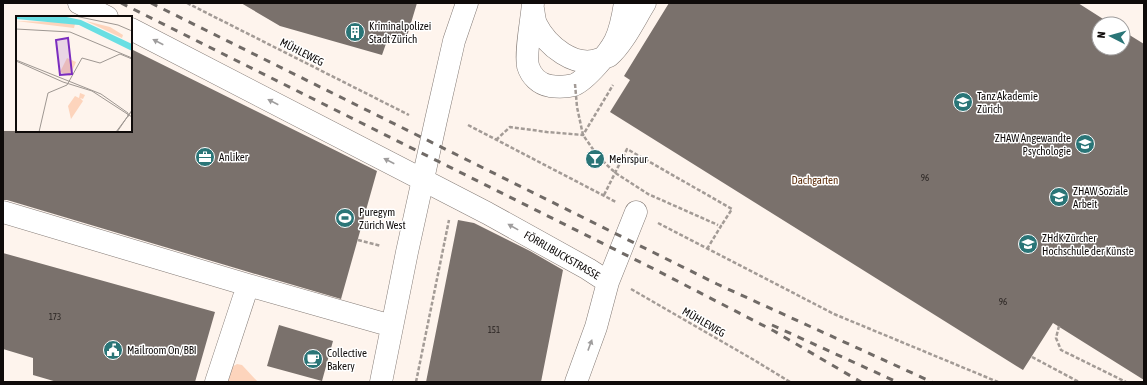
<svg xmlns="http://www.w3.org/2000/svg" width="1147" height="385" font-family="'Asap Condensed',sans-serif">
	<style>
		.green { fill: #fdd4bc }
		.building { fill: #7a716c }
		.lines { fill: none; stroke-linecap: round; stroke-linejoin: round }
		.minor-casing { stroke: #847b76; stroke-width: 23 }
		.path { stroke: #a39b96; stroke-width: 2.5; stroke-dasharray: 4 2; stroke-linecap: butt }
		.minor { stroke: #fff; stroke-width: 22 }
		.rail { stroke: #706a66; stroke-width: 3; stroke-dasharray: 7 7; stroke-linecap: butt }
		.path-bridge { stroke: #a39b96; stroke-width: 2.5; stroke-dasharray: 4 2; stroke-linecap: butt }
		.oneway { fill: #9f9d9d }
		.labels { text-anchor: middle; stroke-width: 3; stroke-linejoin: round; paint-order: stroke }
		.number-label { font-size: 9px; fill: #2a2422 }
		.poi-label { font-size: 11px; fill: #0f0b0a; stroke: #fff; text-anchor: start }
		.street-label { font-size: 11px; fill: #0f0b0a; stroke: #fff }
		.park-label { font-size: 11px; fill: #5e2f0d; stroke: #fff }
		.inset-road { fill: none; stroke: #9e9792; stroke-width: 1 }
		.view { fill: #7b2cbf; fill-opacity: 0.15; stroke: #7b2cbf; stroke-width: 2 }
		.inset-edge { fill: none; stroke: #0f0b0a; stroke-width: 2 }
	</style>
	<rect width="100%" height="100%" fill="#fef4ed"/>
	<!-- green -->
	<path class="green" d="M237,364L242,365L258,382H228L232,367Z"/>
	<!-- building -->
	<path class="building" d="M241,3H417L405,43L388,38L382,55L280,26Z
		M669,3H1078L1111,24H1099V48H1123V31L1144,44V380L1053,323L1023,370L610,112L630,80L624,76Z
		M131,49L377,171L341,299L252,273L7,200H3V131H131Z
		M458,220L474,223L530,251L563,270L541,382H426Z
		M3,253L215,312L195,382H57L33,375V358L3,349Z
		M279,325L333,341L322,381L267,366Z"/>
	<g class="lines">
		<defs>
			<path id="minor" d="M79,3L107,17
				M533,3C532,19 525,52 528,66C531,76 539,84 550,86C558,87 566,87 574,85C586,80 609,53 615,41C621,29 623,16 625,3
				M533,9C534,13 534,19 536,24C547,46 575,69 600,59C603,58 606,57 609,56C623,44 635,19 645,3
				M131,29L487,213L588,269L608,282
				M3,212L248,285L392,326
				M216,382L248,285
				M381,382L407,252L436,120L454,41L467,3
				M576,382L596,327L608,282L636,212"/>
		</defs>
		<!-- minor casing -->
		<use href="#minor" class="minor-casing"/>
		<!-- path -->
		<path class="path" d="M187,3L409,115
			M468,125L616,202
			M496,140L510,127L547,132L583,135L613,85
			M604,195L627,149L732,209L721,226
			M658,223L834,314L998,382
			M358,240L381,246
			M707,249L721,226L718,225
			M631,289L754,360L790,382
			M1059,326L1056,338L1061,350L1126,382
			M416,382L449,220"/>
		<!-- minor -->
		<use href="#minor" class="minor"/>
		<!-- rail -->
		<path class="rail" d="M121,3L654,269L774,331L861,382
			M151,3L717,284L932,382
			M772,325L897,382"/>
		<!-- path-bridge -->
		<path class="path-bridge" d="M575,84L577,107L583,135L597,155L610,168L617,174L648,194L718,225
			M1032,357L1079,382"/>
	</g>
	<!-- one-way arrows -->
	<defs><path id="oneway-solid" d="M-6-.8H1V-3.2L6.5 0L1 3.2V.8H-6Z"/></defs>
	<g class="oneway">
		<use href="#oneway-solid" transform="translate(158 42) rotate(-153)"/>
		<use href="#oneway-solid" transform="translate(273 102) rotate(-153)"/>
		<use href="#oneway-solid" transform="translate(389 161) rotate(-153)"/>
		<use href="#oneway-solid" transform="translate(513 227) rotate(-151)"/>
		<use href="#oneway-solid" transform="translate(590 345) rotate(-70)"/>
	</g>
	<!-- icons -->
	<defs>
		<symbol id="building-disc" viewBox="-11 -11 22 22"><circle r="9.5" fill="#2a7577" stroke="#fff"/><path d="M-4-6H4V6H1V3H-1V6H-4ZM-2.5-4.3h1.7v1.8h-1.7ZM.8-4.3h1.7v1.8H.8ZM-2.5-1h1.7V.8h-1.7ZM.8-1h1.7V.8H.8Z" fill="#fff"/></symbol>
		<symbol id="university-disc" viewBox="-11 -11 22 22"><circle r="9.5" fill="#2a7577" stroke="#fff"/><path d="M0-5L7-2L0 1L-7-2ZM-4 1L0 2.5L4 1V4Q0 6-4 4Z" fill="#fff"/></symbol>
		<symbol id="office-disc" viewBox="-11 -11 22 22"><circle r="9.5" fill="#2a7577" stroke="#fff"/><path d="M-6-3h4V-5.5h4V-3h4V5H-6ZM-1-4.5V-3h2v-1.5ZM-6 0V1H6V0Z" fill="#fff"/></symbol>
		<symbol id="bar-disc" viewBox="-11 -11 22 22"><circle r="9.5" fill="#2a7577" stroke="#fff"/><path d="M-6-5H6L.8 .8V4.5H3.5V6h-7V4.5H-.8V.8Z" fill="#fff"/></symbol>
		<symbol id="stadium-disc" viewBox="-11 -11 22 22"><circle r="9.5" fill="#2a7577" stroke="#fff"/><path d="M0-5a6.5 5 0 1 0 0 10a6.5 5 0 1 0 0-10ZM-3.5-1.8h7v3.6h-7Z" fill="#fff"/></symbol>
		<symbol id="civic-disc" viewBox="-11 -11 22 22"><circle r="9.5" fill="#2a7577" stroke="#fff"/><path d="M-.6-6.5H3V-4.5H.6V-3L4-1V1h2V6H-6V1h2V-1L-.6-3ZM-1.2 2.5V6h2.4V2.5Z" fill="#fff"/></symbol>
		<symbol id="cafe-disc" viewBox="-11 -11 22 22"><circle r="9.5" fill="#2a7577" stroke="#fff"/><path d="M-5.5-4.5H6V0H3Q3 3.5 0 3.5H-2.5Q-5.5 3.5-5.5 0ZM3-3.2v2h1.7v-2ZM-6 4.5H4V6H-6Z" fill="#fff"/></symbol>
	</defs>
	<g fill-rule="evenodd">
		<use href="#building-disc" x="344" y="21" width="22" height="22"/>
		<use href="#university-disc" x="952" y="91" width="22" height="22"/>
		<use href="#university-disc" x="1074" y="133" width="22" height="22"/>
		<use href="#office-disc" x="194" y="146" width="22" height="22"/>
		<use href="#bar-disc" x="584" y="148" width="22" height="22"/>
		<use href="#university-disc" x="1048" y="186" width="22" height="22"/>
		<use href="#stadium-disc" x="334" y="207" width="22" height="22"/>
		<use href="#university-disc" x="1017" y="233" width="22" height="22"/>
		<use href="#civic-disc" x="102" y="339" width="22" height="22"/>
		<use href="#cafe-disc" x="302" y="348" width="22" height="22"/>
	</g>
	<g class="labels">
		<!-- number labels -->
		<g class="number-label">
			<text x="925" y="181">96</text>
			<text x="1003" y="305">96</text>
			<text x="55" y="320">173</text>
			<text x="494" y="333">151</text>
		</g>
		<!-- poi labels -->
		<g class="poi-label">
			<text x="369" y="30">Kriminalpolizei<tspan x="369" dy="13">Stadt Zürich</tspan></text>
			<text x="977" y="100">Tanz Akademie<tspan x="977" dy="13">Zürich</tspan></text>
			<text x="1071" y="142" text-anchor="end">ZHAW Angewandte<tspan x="1071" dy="13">Psychologie</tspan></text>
			<text x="219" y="161">Anliker</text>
			<text x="609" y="163">Mehrspur</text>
			<text x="1073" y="195">ZHAW Soziale<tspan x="1073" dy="13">Arbeit</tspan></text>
			<text x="359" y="216">Puregym<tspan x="359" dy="13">Zürich West</tspan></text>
			<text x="1042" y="242">ZHdK Zürcher<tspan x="1042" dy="13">Hochschule der Künste</tspan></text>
			<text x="127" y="354">Mailroom On/BBI</text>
			<text x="327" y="357">Collective<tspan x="327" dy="13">Bakery</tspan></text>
		</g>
		<!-- street labels -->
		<g class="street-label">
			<text transform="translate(302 52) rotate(27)" y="4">MÜHLEWEG</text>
			<text transform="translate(562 255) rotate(30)" y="4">FÖRRLIBUCKSTRASSE</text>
			<text transform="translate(704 322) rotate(30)" y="4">MÜHLEWEG</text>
		</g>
		<!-- park labels -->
		<g class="park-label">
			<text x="815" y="184">Dachgarten</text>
		</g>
	</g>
	<!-- overview -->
	<g transform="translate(16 16)">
		<rect width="116" height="116" fill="#fef4ed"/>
		<path d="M0,5L38,6L59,8L58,12ZM70,5L94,11L107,19L106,22ZM51,42L60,46L54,60L44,56ZM64,77L69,79L67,83L64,82L67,85L55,103L52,90L59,80L63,82Z" fill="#fdd4bc"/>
		<path d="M0,0H46L65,4L116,28V35L63,9L0,3Z" fill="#69dfe3"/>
		<path class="inset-road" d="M59,0L102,9L116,15M0,13L54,16L116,42M0,44L85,78L112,97V101M0,45L47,66L76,75L116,101M51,69L66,42L84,47L104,38L116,43M23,116L32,77L51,69M100,116L115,96M101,116L116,94"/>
		<path class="view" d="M52,22L56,58L44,59L40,24Z"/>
		<rect width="116" height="116" class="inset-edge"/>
	</g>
	<!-- border -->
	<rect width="1147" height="385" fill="none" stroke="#0f0b0a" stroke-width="8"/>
	<!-- north arrow -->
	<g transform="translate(1111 36) rotate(276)"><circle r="19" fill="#ffffff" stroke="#9f9d9d"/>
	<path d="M0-3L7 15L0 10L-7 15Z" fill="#2a7577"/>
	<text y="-6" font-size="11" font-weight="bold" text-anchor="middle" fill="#0f0b0a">N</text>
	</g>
</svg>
